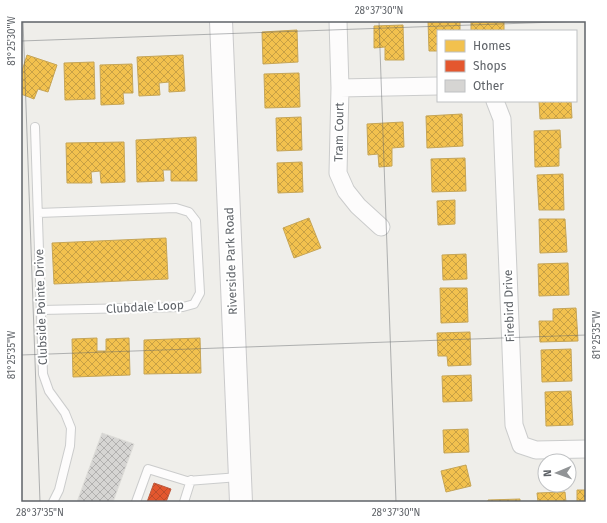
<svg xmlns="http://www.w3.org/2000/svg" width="607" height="523" font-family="'Fira Sans',sans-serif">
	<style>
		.homes { fill: url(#homes-cross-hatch); stroke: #c6a556 }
		.shops { fill: url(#shops-cross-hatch); stroke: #bc5b3f }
		.building { fill: url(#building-cross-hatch); stroke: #deddd9 }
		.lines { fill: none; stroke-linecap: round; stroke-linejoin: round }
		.lane-casing { stroke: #cbcccc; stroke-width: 10 }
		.street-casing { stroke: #cbcccc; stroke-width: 19 }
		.secondary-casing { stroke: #cacacb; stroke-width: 24 }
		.lane { stroke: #fdfcfc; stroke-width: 8 }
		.street { stroke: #fdfcfc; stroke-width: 17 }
		.secondary { stroke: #fdfcfc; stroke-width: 22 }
		.ticks { fill: none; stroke: #5f6368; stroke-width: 1; stroke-opacity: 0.45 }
		.labels { text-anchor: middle; stroke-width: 4; stroke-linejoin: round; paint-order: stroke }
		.street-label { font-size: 12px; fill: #5f6368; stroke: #fff }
		.neatline { fill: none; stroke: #5f6368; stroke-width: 1.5 }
		.ticks-label { font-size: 10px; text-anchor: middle; fill: #5f6368 }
	</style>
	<defs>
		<pattern id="homes-cross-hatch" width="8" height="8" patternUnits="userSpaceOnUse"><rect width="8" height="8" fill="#f2c14e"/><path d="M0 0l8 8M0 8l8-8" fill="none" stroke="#c7a045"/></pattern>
		<pattern id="shops-cross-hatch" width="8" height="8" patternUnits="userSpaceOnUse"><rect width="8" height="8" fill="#e4572e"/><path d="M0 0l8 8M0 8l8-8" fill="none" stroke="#bc4c2b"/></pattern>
		<pattern id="building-cross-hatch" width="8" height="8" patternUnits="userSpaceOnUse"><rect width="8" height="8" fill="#d6d5d3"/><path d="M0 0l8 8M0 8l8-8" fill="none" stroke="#b1b0af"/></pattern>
	</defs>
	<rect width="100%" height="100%" fill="#efeeea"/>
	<!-- homes -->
	<path class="homes" d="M428,21H460V31H438V51H429Z
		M471,21H504V31H471Z
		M403,25L404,60H385V47L374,48V26Z
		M297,30L298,62L263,64L262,32Z
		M27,55L57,65L48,92L38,89L34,99L21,94V74Z
		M183,55L185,91L169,92V82L159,83L160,95L139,96L137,57Z
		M94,62L95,99L65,100L64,63Z
		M132,64L133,93H123L124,104L101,105L100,65Z
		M299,73L300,107L265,108L264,74Z
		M539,101H571L572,118L540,119Z
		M462,114L463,146L427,148L426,116Z
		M301,117L302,150L277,151L276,118Z
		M403,122L404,147L392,148V166L379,167L378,154L368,155L367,124Z
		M560,130L561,148H559V166L535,167L534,131Z
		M196,137L197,181H171V170H163L164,181L137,182L136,140Z
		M124,142L125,182L101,183L100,171L91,172L92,183H67L66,143Z
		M465,158L466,191L432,192L431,159Z
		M302,162L303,192L278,193L277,163Z
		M563,174L564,210H539L537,175Z
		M455,200V224L438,225L437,201Z
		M309,218L321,248L294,258L283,228Z
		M539,219H565L567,252L540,253Z
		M166,238L168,279L54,284L52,243Z
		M466,254L467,279L443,280L442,255Z
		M568,263L569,295L539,296L538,264Z
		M440,288H467L468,322L441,323Z
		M576,308L578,341L540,342L539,321H553V309Z
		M470,332L471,365L448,366L447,356H438L437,333Z
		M97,338V351H106V339L129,338L130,375L73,377L72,339Z
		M200,338L201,373L144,374V340Z
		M571,349L572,381L542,382L541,350Z
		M471,375L472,401L443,402L442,376Z
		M571,391L573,425L546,426L545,392Z
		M468,429L469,452L444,453L443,430Z
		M466,465L471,486L446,492L441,471Z
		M577,490H586V502H577Z
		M565,492L566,502H538L537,493Z
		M520,499V502H488V500Z"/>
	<!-- shops -->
	<path class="shops" d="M154,483L171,489L166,502H147Z"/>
	<!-- building -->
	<path class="building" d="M102,433L134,444L113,502H77Z"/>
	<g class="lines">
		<defs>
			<path id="lane" d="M35,127L43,374L49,391L65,413L71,428L70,446L59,490L53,502
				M38,213L176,208L189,212L196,221L200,293L194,304L183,307L41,310
				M136,502L148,469L187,481L239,477
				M184,502L191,480"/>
			<path id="street" d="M338,21L340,88L338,173L346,191L358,206L381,227
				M340,88L438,86
				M495,101L502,119L514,425L521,445L536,450L586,449"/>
			<path id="secondary" d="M221,21L241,502"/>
		</defs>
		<!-- lane casing -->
		<use href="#lane" class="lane-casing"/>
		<!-- street casing -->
		<use href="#street" class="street-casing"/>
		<!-- secondary casing -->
		<use href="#secondary" class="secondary-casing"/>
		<!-- lane -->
		<use href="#lane" class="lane"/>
		<!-- street -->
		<use href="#street" class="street"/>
		<!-- secondary -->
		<use href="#secondary" class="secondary"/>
	</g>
	<!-- ticks -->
	<path class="ticks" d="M23,21L40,502M379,21L396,502M21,41L584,21M21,355L586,335"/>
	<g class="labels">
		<!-- street labels -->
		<g class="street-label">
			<text transform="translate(339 132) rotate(-89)" y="4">Tram Court</text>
			<text transform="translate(231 261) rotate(-92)" y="4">Riverside Park Road</text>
			<text transform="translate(509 306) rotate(-92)" y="4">Firebird Drive</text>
			<text transform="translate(41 307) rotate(-92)" y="4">Clubside Pointe Drive</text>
			<text transform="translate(145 307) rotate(-3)" y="4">Clubdale Loop</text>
		</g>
	</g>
	<!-- border -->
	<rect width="607" height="523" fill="none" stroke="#ffffff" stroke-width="44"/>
	<!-- legend -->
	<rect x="437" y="30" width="140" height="72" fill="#ffffff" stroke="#bfc1c3"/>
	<rect x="445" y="40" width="20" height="12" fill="#f2c14e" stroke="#bfc1c3"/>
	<text x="473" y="50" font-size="12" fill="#5f6368">Homes</text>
	<rect x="445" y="60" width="20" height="12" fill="#e4572e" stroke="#bfc1c3"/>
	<text x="473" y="70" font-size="12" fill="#5f6368">Shops</text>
	<rect x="445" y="80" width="20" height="12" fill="#d6d5d3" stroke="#bfc1c3"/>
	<text x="473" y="90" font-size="12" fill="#5f6368">Other</text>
	<!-- north arrow -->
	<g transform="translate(557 473) rotate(268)"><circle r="19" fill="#ffffff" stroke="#bfc1c3"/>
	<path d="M0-3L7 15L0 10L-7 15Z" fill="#919496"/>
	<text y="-6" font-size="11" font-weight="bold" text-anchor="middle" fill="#5f6368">N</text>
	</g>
	<rect x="22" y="22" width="563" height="479" class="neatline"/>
	<g class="ticks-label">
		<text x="379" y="14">28°37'30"N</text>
		<text transform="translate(11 41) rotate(-90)" y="4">81°25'30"W</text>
		<text transform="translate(596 335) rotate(-90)" y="4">81°25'35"W</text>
		<text transform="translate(11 355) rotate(-90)" y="4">81°25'35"W</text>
		<text x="40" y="516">28°37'35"N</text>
		<text x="396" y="516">28°37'30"N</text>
	</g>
</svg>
